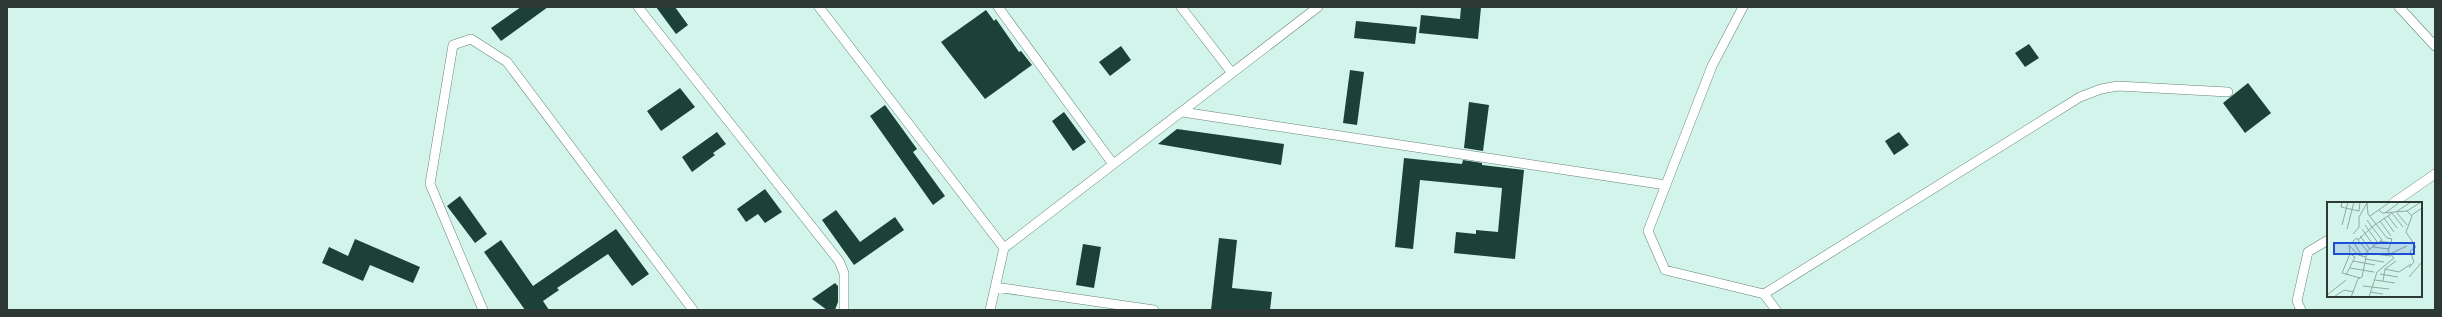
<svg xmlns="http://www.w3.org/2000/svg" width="2442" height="317" font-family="'Archivo Narrow',sans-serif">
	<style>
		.building { fill: #1b4138 }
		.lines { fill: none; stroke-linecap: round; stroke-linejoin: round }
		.lane-casing { stroke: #66837b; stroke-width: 10 }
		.lane { stroke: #fff; stroke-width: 9 }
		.inset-road { fill: none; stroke: #90a9a2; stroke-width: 1 }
		.view { fill: #1d4ed8; fill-opacity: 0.15; stroke: #1d4ed8; stroke-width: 2 }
		.inset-edge { fill: none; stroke: #2c3935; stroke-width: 2 }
	</style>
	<rect width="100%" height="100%" fill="#d3f4ea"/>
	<!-- building -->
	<path class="building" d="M521,7H548L501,41L491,28Z
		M656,7H675L688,25L676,34Z
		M1461,7H1481L1478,39L1419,33L1421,15L1460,19Z
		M986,10L994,21L996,19L1019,52L1021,51L1032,65L985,99L941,42Z
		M1356,21L1417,27L1415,44L1354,38Z
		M2029,44L2039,58L2025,67L2015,53Z
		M1121,46L1131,60L1110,76L1099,62Z
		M1350,70L1364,72L1357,125L1343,123Z
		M2248,83L2271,113L2245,133L2223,103Z
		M680,88L695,107L661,131L647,111Z
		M1469,102L1489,105L1483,151L1464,148Z
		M885,105L917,149L913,152L945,196L933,205L870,116Z
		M1064,112L1086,142L1073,151L1052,121Z
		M1177,129L1284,144L1281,165L1158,144Z
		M717,132L726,144L713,153L715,155L692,172L682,157Z
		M1899,132L1909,145L1894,155L1885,141Z
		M1404,158L1462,164L1463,160L1482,163V165L1524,170L1515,259L1454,253L1456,232L1476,234V230L1498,232L1502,188L1420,180L1413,249L1395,247Z
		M765,189L782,212L765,223L758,214L746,222L737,209Z
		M460,196L487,234L475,243L447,206Z
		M836,210L860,242L895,217L904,230L854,265L822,220Z
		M616,229L649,274L632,286L608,254L557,288L559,290L543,301L549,310H525L484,252L501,240L533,286Z
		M1219,238L1237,240L1232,288L1272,292L1270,310H1211Z
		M355,239L420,267L413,283L370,265L363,281L322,263L329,247L348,256Z
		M1083,244L1101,247L1094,288L1076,285Z
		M835,283L838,286V302L835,310H827L812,299Z"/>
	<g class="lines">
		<defs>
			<path id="lane" d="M638,7L839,261L844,273V310
				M819,7L1004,248
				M998,7L1113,164
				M1181,7L1232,73
				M1743,7L1712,66L1648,231L1665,270L1764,294L1776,310
				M2399,7L2435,46
				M1182,112L1666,185
				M2393,203L2435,174
				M995,287L1154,310
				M1764,294L2080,97L2101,89L2118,86L2228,92
				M483,310L430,184L453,45L471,39L507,62L693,310
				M990,310L1004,248L1318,7
				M2301,310L2297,301L2308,252L2328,240"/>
		</defs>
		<!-- lane casing -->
		<use href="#lane" class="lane-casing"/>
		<!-- lane -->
		<use href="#lane" class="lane"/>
	</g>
	<!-- overview -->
	<g transform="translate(2327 202)">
		<rect width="95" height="95" fill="#d3f4ea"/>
		<path class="inset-road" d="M15,0L14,5L32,9L33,0M40,1L41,12L60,36L65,37L61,49L67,56L50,70L42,95M52,8L55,11L80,9L85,14L79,30L89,45L83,49L87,60L82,66M80,9L94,0M69,10L84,0M58,11L73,0M65,11L76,25M70,11L80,23M85,13L95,6M43,14L63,0M61,14L70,26M57,16L67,30M40,18L45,25L65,11M53,19L64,34M15,23L21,0M38,23L51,41M20,27L27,0M35,27L47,44M26,32L32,25V15L40,1M33,34L43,47M31,38L30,36L26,39L35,54M53,39L65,41M46,45L62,47M40,51L64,54M65,51L80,44M39,55L40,49L55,38L45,25L31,38L40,49M38,57L57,60M26,59L48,63M23,66L47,70M58,67L69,59M53,72L71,75M19,73L28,55L23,52M82,75L95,60M48,78L68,81M56,79L58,67L72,70L84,62M36,84L62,87M43,90L56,92M0,93L19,78M7,95L17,88L27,90M24,95L31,77L35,75L39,55L31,53L22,43L23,52L15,71L33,76"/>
		<path class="view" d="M7,41H87V52H7Z"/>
		<rect width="95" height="95" class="inset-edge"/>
	</g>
	<!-- border -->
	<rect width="2442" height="317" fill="none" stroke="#2c3935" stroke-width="16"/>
</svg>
